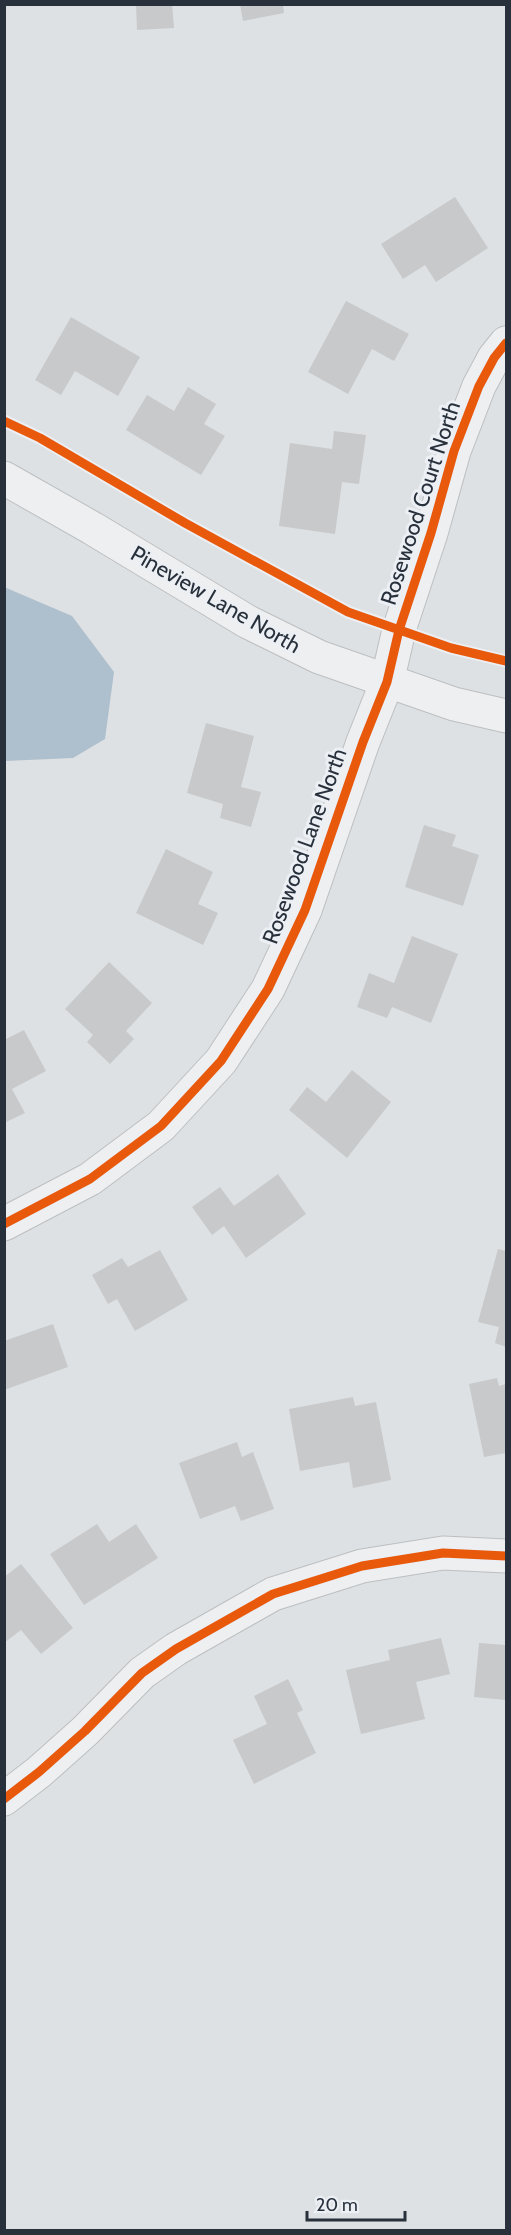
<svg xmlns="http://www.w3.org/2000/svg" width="511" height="2235" font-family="Cabin,sans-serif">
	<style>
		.water { fill: #aebfcd }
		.building { fill: #c7c9cb }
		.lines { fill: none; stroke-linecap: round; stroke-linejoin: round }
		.minor-casing { stroke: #bcbfc1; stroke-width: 35 }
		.minor { stroke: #eeeff0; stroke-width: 33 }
		.cycleway-casing { stroke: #eceff3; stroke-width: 13 }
		.cycleway { stroke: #e8590c; stroke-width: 9 }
		.labels { text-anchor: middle; stroke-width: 6; stroke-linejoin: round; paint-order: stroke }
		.street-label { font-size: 22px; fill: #27303b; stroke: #eceff3 }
	</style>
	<rect width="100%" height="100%" fill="#dee1e3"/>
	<!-- water -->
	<path class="water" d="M4,587L72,616L114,672L105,739L73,758L5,761Z"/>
	<!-- building -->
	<path class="building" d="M136,4H172L174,28L137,30Z
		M240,4H283L284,13L243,21Z
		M455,197L488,248L436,282L425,265L403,279L381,244Z
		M346,301L409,334L394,361L372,349L348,394L308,372Z
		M71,317L140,357L118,396L75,371L61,395L35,380Z
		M188,387L216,404L204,424L225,436L201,475L126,430L147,395L174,411Z
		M334,431L366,435L359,484L342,482L335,534L279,526L290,443L332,449Z
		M206,723L254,736L241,787L261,792L251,827L220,818L223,804L187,793Z
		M424,825L456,835L452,846L479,855L463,906L405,887Z
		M166,849L213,872L198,904L218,913L203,945L136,913Z
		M412,936L458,954L431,1023L392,1007L387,1018L357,1007L369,973L394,983Z
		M109,962L152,1003L126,1031L134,1039L110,1064L87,1042L93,1035L65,1009Z
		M24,1030L46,1071L12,1089L25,1113L4,1123V1040Z
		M352,1070L391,1102L347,1158L289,1110L307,1087L326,1102Z
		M278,1174L306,1214L246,1258L224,1226L212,1235L192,1207L220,1187L234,1206Z
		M498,1249L506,1251V1347L495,1343L499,1327L478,1322Z
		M160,1250L188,1300L135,1331L117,1299L108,1304L92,1275L122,1258L128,1267Z
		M53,1324L68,1367L4,1390V1341Z
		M497,1378L499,1386L506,1384V1453L484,1457L469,1384Z
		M353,1397L355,1406L376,1402L391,1480L353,1488L349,1462L300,1471L289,1409Z
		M237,1442L242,1457L253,1452L274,1509L241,1521L235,1506L200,1519L179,1463Z
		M97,1524L109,1542L136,1524L158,1558L84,1605L50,1554Z
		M21,1564L73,1628L41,1654L21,1630L4,1643V1577Z
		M441,1638L450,1674L416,1682L425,1719L361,1734L346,1670L390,1660L388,1650Z
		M479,1643L506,1645V1700L474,1697Z
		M288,1679L303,1710L297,1713L316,1753L254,1784L233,1740L267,1724L254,1696Z"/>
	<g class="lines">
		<defs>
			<path id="minor" d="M4,478L92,528L248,622L319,657L454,704L506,716
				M4,1224L90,1179L161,1126L221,1061L268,989L305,910L363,742L387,682L399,630L431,533L454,451L479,386L494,358L506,343
				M4,1799L39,1772L85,1731L142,1673L176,1649L273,1594L362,1566L443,1553L506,1556"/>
		</defs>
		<!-- minor casing -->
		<use href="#minor" class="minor-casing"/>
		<!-- minor -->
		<use href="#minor" class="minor"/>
		<defs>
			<path id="cycleway" d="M4,421L40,438L185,523L348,612L451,648L506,661
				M4,1224L90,1179L161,1126L221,1061L268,989L305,910L363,742L387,682L399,630L431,533L454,451L479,386L494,358L506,343
				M4,1799L39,1772L85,1731L142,1673L176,1649L273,1594L362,1566L443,1553L506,1556"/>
		</defs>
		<!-- cycleway casing -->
		<use href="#cycleway" class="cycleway-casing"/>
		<!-- cycleway -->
		<use href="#cycleway" class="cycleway"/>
	</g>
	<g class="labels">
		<!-- street labels -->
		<g class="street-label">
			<text transform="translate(420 503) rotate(-72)" y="8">Rosewood Court North</text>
			<text transform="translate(216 599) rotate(30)" y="8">Pineview Lane North</text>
			<text transform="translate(304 846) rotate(-70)" y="8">Rosewood Lane North</text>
		</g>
	</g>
	<!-- border -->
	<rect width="511" height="2235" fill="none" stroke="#27303b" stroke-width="12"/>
	<!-- scale -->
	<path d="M307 2211v9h98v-9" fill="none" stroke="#27303b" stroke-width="3"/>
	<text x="316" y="2211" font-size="18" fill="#27303b" stroke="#eceff3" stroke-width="4.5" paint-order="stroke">20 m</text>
</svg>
